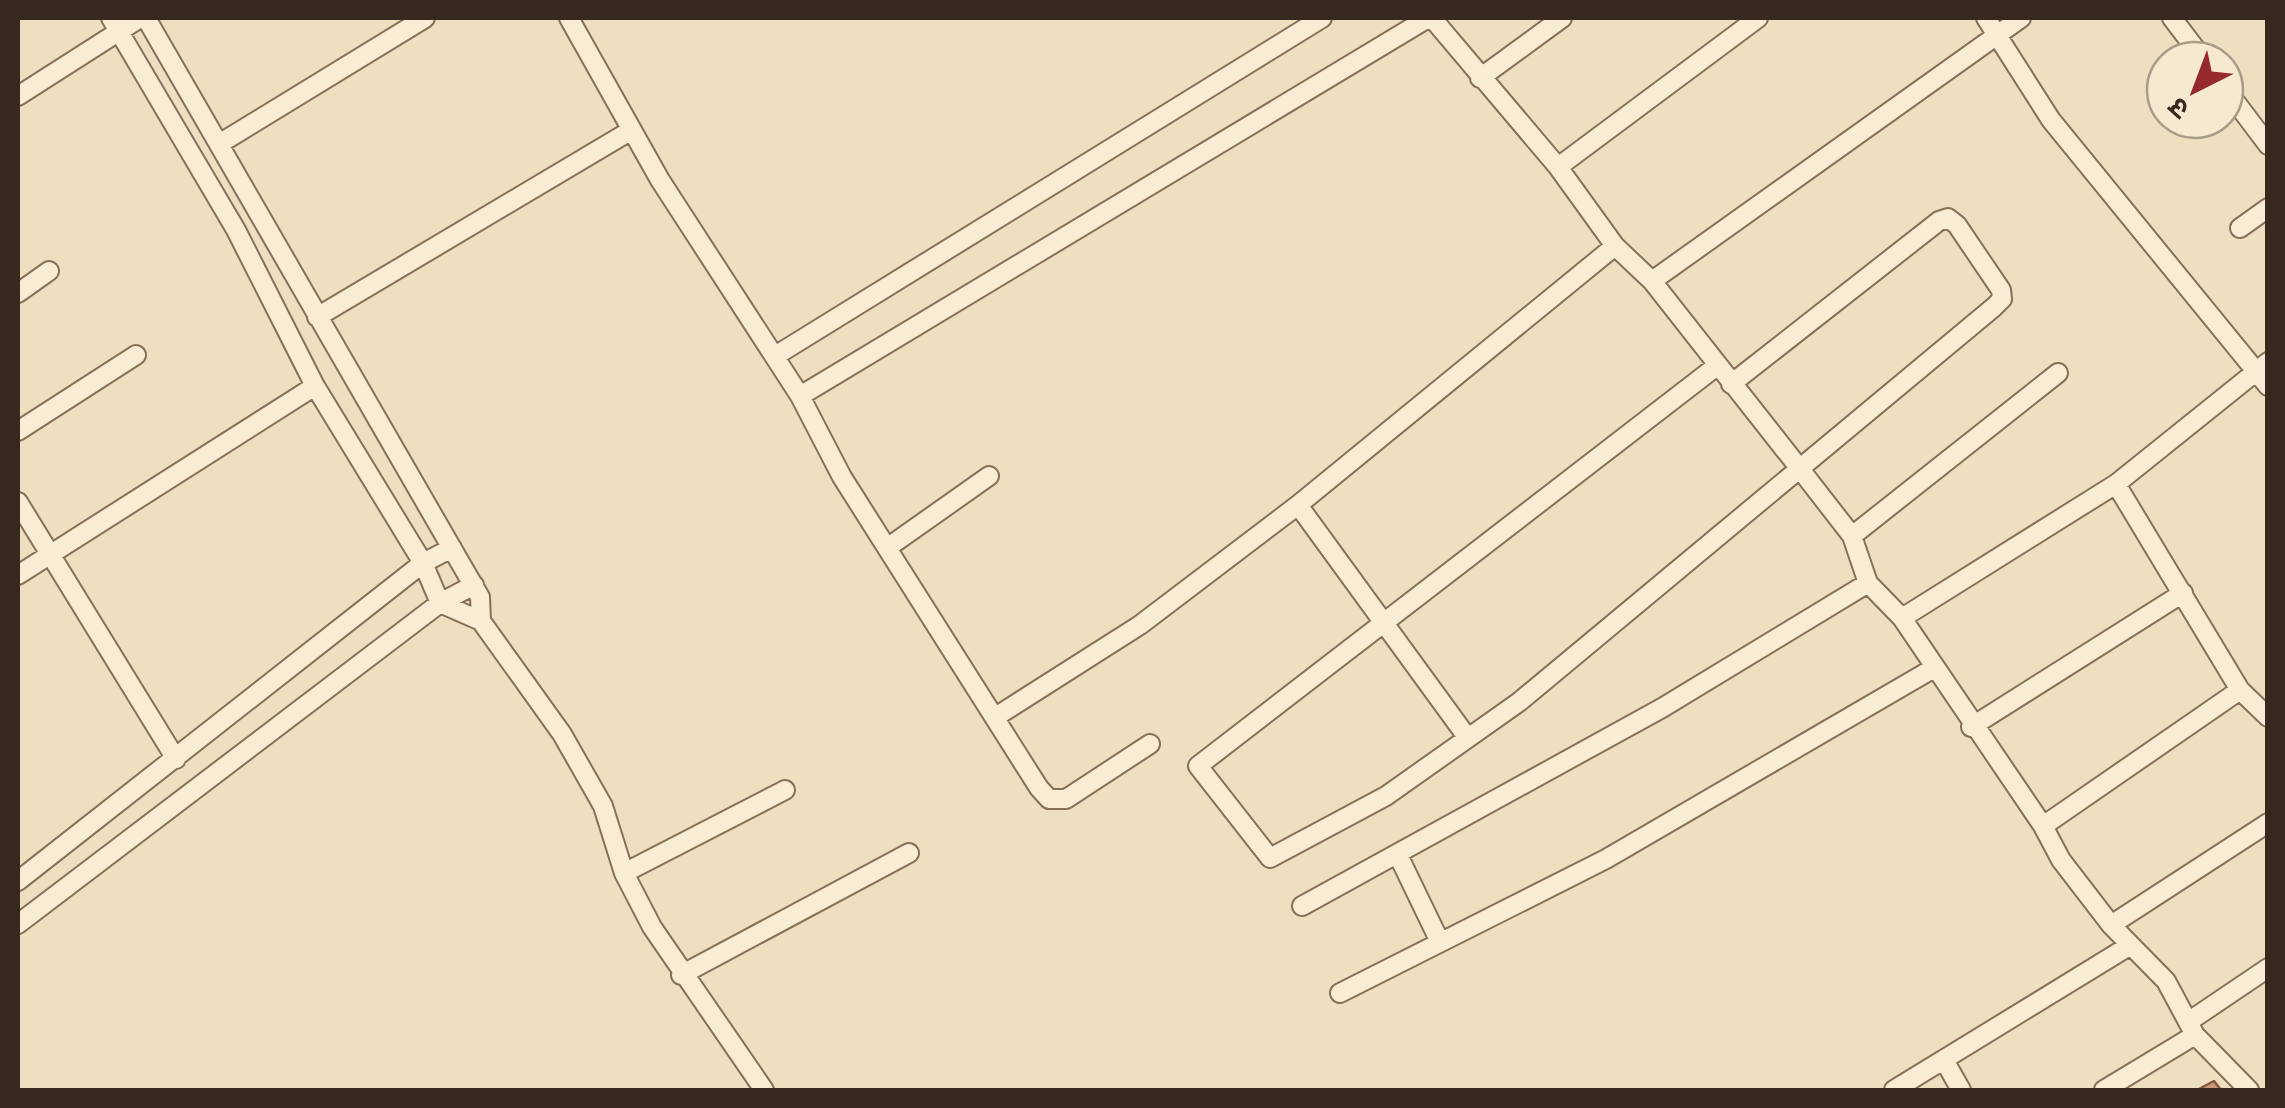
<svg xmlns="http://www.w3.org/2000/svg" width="2285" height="1108" font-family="'Crimson Pro','Noto Sans Devanagari',serif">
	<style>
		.building { fill: #cc9877; stroke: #86593f; stroke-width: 2.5; filter: url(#shadow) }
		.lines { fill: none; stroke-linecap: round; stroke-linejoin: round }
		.minor-casing { stroke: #877059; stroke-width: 22 }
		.minor { stroke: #f8edd4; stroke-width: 18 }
	</style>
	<defs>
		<filter id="shadow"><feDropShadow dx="8" dy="8" stdDeviation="0" flood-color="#0004"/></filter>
	</defs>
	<rect width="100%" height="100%" fill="#eedfc1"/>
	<!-- building -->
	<path class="building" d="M2214,1081L2221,1090H2197Z"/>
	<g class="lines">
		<defs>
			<path id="minor" d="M111,18L236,230L315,386L423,563L440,603L481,621L562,734L603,806L624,873L652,927L764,1090
				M146,18L480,597L481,621
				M569,18L660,180L800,396L842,477L1039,788L1049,799H1066L1150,744
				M1432,18L1558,167L1615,246L1652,281L1800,469L1852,536L1868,583L1902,618L2116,484L2268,362
				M1986,18L2051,120L2268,386
				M2172,18L2204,60
				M1480,78L1562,18
				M2225,88L2268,145
				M18,96L140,18
				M219,144L425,18
				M1558,167L1758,18
				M2240,228L2268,208
				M1652,281L2021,18
				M18,293L49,271
				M317,317L630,131
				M775,356L1322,18
				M1718,365L1198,766L1270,858L1386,796L1519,702L1994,307L2002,299L2001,290L1957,225L1948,218L1939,221L1731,384
				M800,396L1428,18
				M18,431L136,355
				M2116,484L2240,690L2268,717
				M18,502L176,759
				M1298,505L1467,737
				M1852,536L2058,373
				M887,548L989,476
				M18,575L315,386
				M1902,618L2043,826L2061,860L2111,925L2166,981L2195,1035L2249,1090
				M997,716L1140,625L1298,505L1615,246
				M1971,727L2183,593
				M2043,826L2240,690
				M1398,855L1440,942
				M624,873L785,790
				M18,881L423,563L452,548
				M1302,906L1662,708L1868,583
				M18,924L440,603L474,585
				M2111,925L2268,823
				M681,975L909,853
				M1340,993L1606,859L1934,668
				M2188,1022L2268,968
				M1944,1060L1961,1090
				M1894,1090L2129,946
				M2104,1090L2195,1035"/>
		</defs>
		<!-- minor casing -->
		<use href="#minor" class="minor-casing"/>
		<!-- minor -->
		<use href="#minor" class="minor"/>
	</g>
	<!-- border -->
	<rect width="2285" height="1108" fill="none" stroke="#37291d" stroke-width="40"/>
	<!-- north arrow -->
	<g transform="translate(2195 90) rotate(222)"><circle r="48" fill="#f5e9d0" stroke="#a99c88" stroke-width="2.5"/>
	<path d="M0-8L18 38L0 25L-18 38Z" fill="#95292d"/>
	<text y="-15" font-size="28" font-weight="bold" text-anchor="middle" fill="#37291d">उ</text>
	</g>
</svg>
